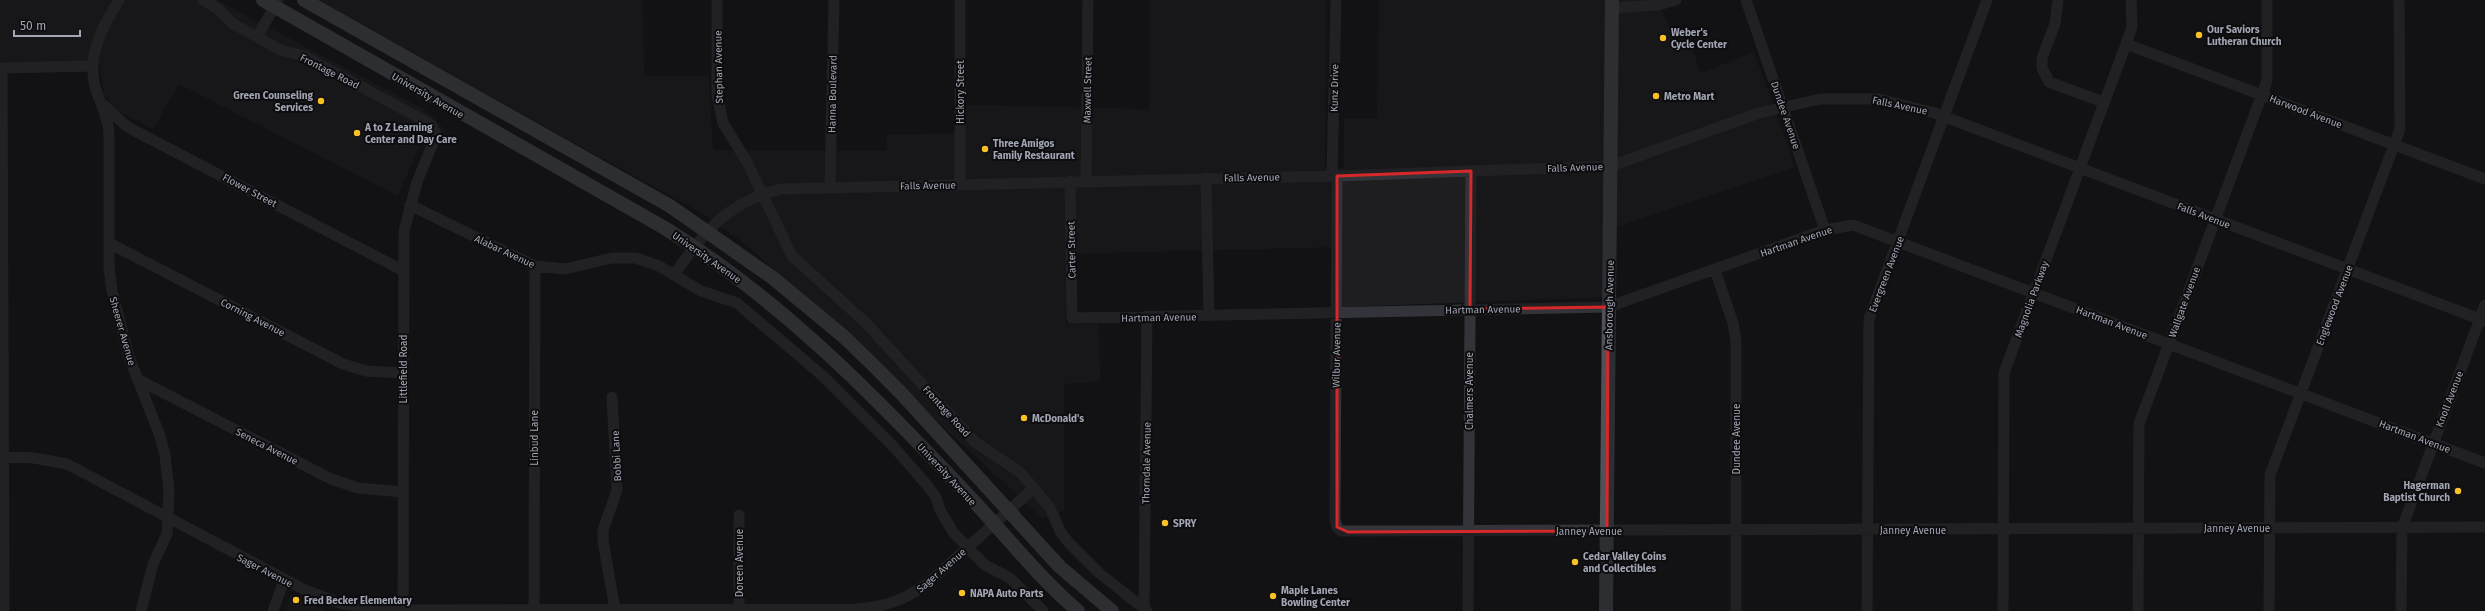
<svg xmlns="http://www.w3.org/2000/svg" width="2485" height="611" font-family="'Fira Sans',sans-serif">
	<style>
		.built { fill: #1e1e21 }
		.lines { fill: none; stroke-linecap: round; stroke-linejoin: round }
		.minor { stroke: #333439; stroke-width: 11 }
		.major { stroke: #4f5058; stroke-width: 14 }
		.marked { fill: none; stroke: #d62828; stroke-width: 3; stroke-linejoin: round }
		.poi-dot { fill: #f8c126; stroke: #0d0d0f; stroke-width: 1.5 }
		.labels { text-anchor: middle; stroke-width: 4; stroke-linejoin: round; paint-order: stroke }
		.poi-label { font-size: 10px; font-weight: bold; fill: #a3a7b5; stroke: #0d0d0f; text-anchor: start }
		.street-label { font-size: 10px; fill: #a3a7b5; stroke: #0d0d0f }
	</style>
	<rect width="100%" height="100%" fill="#121214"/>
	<!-- built -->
	<path class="built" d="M0,0H217L425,110L446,131L422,139L398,196L179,84L153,129L116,110L104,94L99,62H0Z
		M316,0H643L644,76H709L713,150L887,151V135L965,133L966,105L1149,109V0H1326L1325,169L1344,168V119L1377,118L1379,0H1661V10L1677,41L1689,40L1701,73L1754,52L1795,167L1616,227V297L1342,307L1341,247L1065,254L1066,324H1099L1100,381L1064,384V511L1043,519L748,246L703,214Z
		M290,595L328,611H286Z"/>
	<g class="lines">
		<!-- minor -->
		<path class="minor" d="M119,0C101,29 85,58 97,93C102,106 107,117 109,131V268L112,291L129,357L160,436L165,455L169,492L167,534L153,564L141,611
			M203,0L218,9L232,23L280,50L304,56L425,121L432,126L435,133L433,143L417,182L404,231L403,610
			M717,0V95L723,123L747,162L792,256L866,323L975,442L1021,473L1050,508L1061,533L1069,543L1098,572L1147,611
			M960,0V184
			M1746,0L1825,230
			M2058,0L2055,24L2042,58V68L2049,82L2103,102
			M1612,8L1658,5L1676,0
			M257,37L278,0
			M2126,44L2485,179
			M0,68L92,66
			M2,68L4,611
			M104,105L125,125L137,132L402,270
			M1332,176L1336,0
			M1337,176L1335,520L1337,527L1341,531L2485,527
			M1206,178L1209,316
			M1070,181L1072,318L1608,307L1825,230L1853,225L2485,463
			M1086,181L1088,0
			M830,187L834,0
			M410,205L535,266L565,269L612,258H636L659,266L701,291L737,303L824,377L893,446L926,484L936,497L940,510L953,532L967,547L985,565L1010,578L1043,611
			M109,243L343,364L366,371L403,373
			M1715,270L1733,323L1736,341V611
			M674,275C704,231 728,202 781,189L1337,176L1611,166L1759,113L1820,99H1878L1932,112L2485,321
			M137,379L331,479L358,488L403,492
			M612,397L617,490L603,530V541L615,609
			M0,456L34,458L67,464L307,591L343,604L389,610L857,609C885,607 905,600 928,583L1034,488
			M534,609L535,266
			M1144,609L1147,316
			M273,611L284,580
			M739,611V515
			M1468,611L1471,171
			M1867,611L1869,319L1987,0
			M2003,611L2004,373L2126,44L2132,27L2131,0
			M2138,611L2139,424L2267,81V0
			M2269,611L2270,475L2400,129L2399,0
			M2401,611L2402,528L2485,305"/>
		<!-- major -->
		<path class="major" d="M263,0L663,227C782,300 873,395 968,495C1005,534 1038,577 1078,611
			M304,0L670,206L773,278L843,336L869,361L901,393L1060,567L1112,611
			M1606,611L1612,0"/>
	</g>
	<!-- marked area -->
	<path d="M0 0H2485V611H0ZM1471,171L1470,309L1608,307L1607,531L1348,532L1337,527V176Z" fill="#121214" fill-opacity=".55" fill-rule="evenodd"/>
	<path class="marked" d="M1471,171L1470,309L1608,307L1607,531L1348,532L1337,527V176Z"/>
	<!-- markers -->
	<g class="poi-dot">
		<circle cx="2199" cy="35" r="4"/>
		<circle cx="1663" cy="38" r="4"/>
		<circle cx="1656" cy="96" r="4"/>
		<circle cx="321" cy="101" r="4"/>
		<circle cx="357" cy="133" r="4"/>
		<circle cx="985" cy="149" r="4"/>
		<circle cx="1024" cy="418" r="4"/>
		<circle cx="2458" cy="491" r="4"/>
		<circle cx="1165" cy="523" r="4"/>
		<circle cx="1575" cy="562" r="4"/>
		<circle cx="962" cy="593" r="4"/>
		<circle cx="1273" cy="596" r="4"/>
		<circle cx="296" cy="600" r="4"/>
	</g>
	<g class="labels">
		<!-- poi labels -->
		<g class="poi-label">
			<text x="2207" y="33">Our Saviors<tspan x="2207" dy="12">Lutheran Church</tspan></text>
			<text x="1671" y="36">Weber's<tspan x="1671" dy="12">Cycle Center</tspan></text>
			<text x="313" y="99" text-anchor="end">Green Counseling<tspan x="313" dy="12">Services</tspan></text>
			<text x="1664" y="100">Metro Mart</text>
			<text x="365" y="131">A to Z Learning<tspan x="365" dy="12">Center and Day Care</tspan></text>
			<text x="993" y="147">Three Amigos<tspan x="993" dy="12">Family Restaurant</tspan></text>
			<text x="1032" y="422">McDonald's</text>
			<text x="2450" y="489" text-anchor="end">Hagerman<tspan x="2450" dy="12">Baptist Church</tspan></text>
			<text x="1173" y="527">SPRY</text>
			<text x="1583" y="560">Cedar Valley Coins<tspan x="1583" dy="12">and Collectibles</tspan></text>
			<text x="1281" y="594">Maple Lanes<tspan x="1281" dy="12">Bowling Center</tspan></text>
			<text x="970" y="597">NAPA Auto Parts</text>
			<text x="304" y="604">Fred Becker Elementary</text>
		</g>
		<!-- street labels -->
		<g class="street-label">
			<text transform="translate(718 67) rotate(-91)" y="4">Stephan Avenue</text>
			<text transform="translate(330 71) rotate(27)" y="4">Frontage Road</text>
			<text transform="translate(1334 88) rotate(-89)" y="4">Kunz Drive</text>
			<text transform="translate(1087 90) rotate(-89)" y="4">Maxwell Street</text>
			<text transform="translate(960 92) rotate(-90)" y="4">Hickory Street</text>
			<text transform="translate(832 94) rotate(-89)" y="4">Hanna Boulevard</text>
			<text transform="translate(428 95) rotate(30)" y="4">University Avenue</text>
			<text transform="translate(1900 105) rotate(12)" y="4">Falls Avenue</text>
			<text transform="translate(2306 111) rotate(21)" y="4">Harwood Avenue</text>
			<text transform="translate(1786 115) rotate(71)" y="4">Dundee Avenue</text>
			<text transform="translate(1575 167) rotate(-2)" y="4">Falls Avenue</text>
			<text transform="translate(1252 177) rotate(-1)" y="4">Falls Avenue</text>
			<text transform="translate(928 185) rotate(-1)" y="4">Falls Avenue</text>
			<text transform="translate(250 190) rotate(28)" y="4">Flower Street</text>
			<text transform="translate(2204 215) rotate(21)" y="4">Falls Avenue</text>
			<text transform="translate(1796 241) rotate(-19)" y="4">Hartman Avenue</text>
			<text transform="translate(1071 250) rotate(-91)" y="4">Carter Street</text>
			<text transform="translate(505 251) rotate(25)" y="4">Alabar Avenue</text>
			<text transform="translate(707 257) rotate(35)" y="4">University Avenue</text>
			<text transform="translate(1886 274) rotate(-69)" y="4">Evergreen Avenue</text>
			<text transform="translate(2031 299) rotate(-70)" y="4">Magnolia Parkway</text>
			<text transform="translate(2184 302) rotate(-70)" y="4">Wallgate Avenue</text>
			<text transform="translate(1609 305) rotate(-89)" y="4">Ansborough Avenue</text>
			<text transform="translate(2334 305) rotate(-69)" y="4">Englewood Avenue</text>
			<text transform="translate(1483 309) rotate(-1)" y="4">Hartman Avenue</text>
			<text transform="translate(253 317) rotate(27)" y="4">Corning Avenue</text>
			<text transform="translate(1159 317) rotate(-1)" y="4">Hartman Avenue</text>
			<text transform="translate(2112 322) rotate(21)" y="4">Hartman Avenue</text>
			<text transform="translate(123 331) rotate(74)" y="4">Sheerer Avenue</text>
			<text transform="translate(1336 355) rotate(-89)" y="4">Wilbur Avenue</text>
			<text transform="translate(403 369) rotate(-90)" y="4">Littlefield Road</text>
			<text transform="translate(1469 391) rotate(-90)" y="4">Chalmers Avenue</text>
			<text transform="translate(2449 399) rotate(-69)" y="4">Knoll Avenue</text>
			<text transform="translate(947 411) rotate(48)" y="4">Frontage Road</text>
			<text transform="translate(2415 436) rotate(21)" y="4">Hartman Avenue</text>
			<text transform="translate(534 438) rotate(-90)" y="4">Linbud Lane</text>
			<text transform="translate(1736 439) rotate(-90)" y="4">Dundee Avenue</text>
			<text transform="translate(267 446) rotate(27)" y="4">Seneca Avenue</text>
			<text transform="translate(616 456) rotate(-93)" y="4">Bobbi Lane</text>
			<text transform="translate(1146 463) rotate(-89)" y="4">Thorndale Avenue</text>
			<text transform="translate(947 474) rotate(47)" y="4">University Avenue</text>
			<text x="2237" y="532">Janney Avenue</text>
			<text x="1913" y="534">Janney Avenue</text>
			<text x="1589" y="535">Janney Avenue</text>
			<text transform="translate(739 563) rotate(-90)" y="4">Doreen Avenue</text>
			<text transform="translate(265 570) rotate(27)" y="4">Sager Avenue</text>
			<text transform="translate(941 570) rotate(-41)" y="4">Sager Avenue</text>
		</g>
	</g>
	<!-- scale -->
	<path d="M14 30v6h66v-6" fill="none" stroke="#a3a7b5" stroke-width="2"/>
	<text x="20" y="30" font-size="12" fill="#a3a7b5" stroke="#0d0d0f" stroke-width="3" paint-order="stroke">50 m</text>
</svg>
